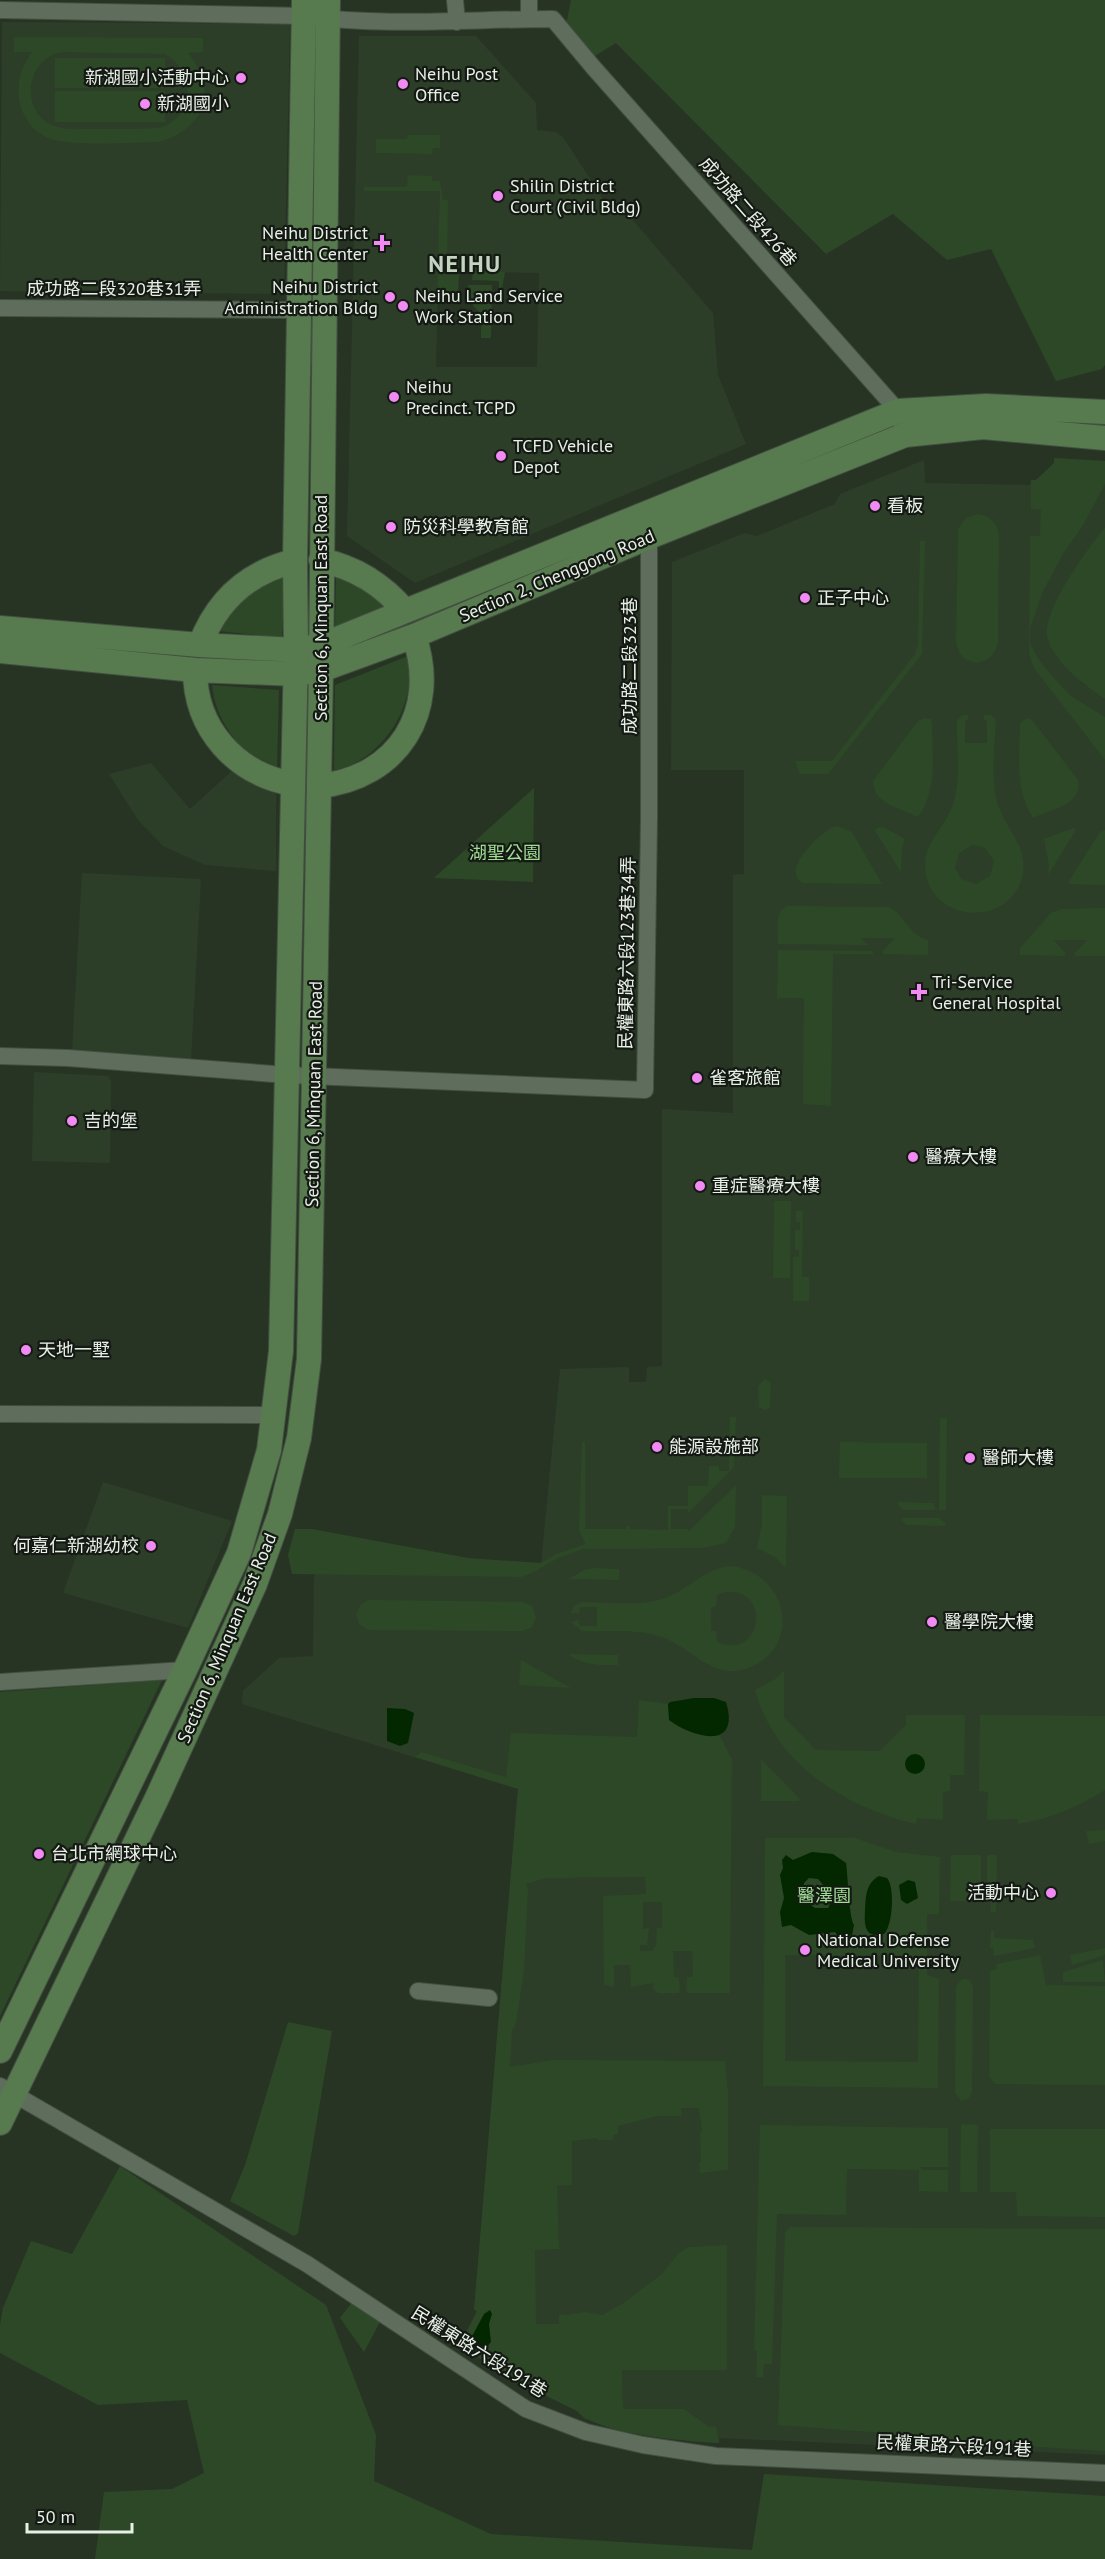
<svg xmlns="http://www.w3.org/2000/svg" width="1105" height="2559" font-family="'PT Sans','Noto Sans TC',sans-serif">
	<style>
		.built { fill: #2c3e28; fill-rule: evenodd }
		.green { fill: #2d4827; fill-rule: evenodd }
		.water { fill: #032800; fill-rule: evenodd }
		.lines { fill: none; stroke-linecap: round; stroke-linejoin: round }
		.street-casing { stroke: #434f41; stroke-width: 18 }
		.secondary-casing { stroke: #434f41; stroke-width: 26 }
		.street { stroke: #5f6e5c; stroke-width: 16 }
		.secondary { stroke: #577b4f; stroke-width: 24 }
		.poi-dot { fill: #f28af3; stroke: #141a13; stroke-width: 2 }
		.labels { text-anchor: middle; stroke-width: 4.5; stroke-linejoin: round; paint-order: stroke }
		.poi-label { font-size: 18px; fill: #e7f0e6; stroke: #141a13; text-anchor: start }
		.street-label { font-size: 18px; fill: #e7f0e6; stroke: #141a13 }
		.park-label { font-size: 18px; fill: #a2dd96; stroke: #141a13 }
		.district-label { font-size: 24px; font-weight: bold; letter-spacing: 1.5px; fill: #c4d4c0; stroke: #141a13 }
	</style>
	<rect width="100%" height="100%" fill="#273424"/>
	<!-- built -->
	<path class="built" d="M2,22L290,24L284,294L0,291Z
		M359,36H476L536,103L537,130L555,132L563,137L603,199L630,217L713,313L718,375L746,444L415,583L347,536ZM438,271L539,273L537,367H436Z
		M1054,458L1105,461V527L1067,583L1054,606L1047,629L1048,639L1057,657L1083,684L1105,699V2455L720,2438L719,2443L694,2442L624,2430L584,2419L577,2411L508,2377L460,2345L477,2311L474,2310L518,1789L242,1704L243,1691L279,1658L313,1656L314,1573L463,1560L533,1568L541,1563L560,1369L629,1367V1382H646L647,1367L662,1366V1109L733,1113V875L744,874V770H671L672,562L745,533L757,536L835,504L840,494L924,460L925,483L1030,485L1031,480H1036L1054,463Z
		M151,763L190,809L233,770L276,792V871L205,865L163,846L138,820L109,774Z
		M82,873L201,879L191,1059L72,1052Z
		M34,1072L108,1076L111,1082L110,1163L32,1161Z
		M103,1482L232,1521L188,1628L63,1593Z"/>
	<!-- green -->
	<path class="green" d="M571,0H1105V365L1102,369L1056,381L991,249L947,260L893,214L826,254L616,43L590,59L566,25Z
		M14,37L203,38V52L188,53C219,90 205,129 159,142C133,142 64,148 44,136C31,129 21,114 19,99C17,81 21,68 32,52H14ZM64,52L165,54C195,72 197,115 160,128C137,129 114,129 91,129C80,129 68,130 58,127C18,117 24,56 64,52Z
		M55,58H165V88H55Z
		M55,91H165V122H55Z
		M408,135H440V148H433L432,154L376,153V139H407Z
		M408,175L432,176V181H440L443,200H448L447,270L459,271L458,299H437L440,191H364V187H407Z
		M473,271L505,272L502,288H499V281L472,280Z
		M468,285H492L491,338H481V314L468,300Z
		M1054,458L1105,461V484L1082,527L1064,552L1043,591L1030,628V643L1037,657L1053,677L1071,696L1105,717V760L1034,668L1029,653L1030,536H1040L1041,510L1031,509V480H1036L1054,463Z
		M978,514C991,516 997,523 999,535L998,642C993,669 960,669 956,642L958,529L966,518Z
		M1105,527V699C1084,685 1057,665 1048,640C1039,614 1089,547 1105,527Z
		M920,541H925L922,654L828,774H800L795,761H832L915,654L918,644Z
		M285,576L282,638L219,631C239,601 250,589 285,576Z
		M336,577L359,585L385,606L335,627Z
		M408,656C419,703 382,762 334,770L335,685Z
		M212,685L279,690L277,767C268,762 256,758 247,751C228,736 214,709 212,685Z
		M962,715H968V720L965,721V743H987V721L984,720V715H991L996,720C995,748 989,784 1000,810C1010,833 1029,851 1022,878C1006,932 924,920 925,864C926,841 945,827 952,807C962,781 956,747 957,720ZM972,845L984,847L994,861L990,876L976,884L961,879L955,868L959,853Z
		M924,718L930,719L932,722C932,754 938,790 918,817C899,807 874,805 873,781L918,721Z
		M1027,718L1033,721L1078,780C1082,806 1051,809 1033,818C1014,788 1020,757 1020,723Z
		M534,788L533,882L434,878Z
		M837,826L852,832L882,884L803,883C779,871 822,829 837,826Z
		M883,827L905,839L902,848L901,872L875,831L877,828Z
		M1074,828L1076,830L1048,875L1049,865L1044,839Z
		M1105,830V885L1069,884V881L1100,832Z
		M787,906L889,907C905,915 909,936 928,940V955L883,954V951L895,938H861L867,945L778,944C778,932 774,912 787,906Z
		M1105,908V956H1075V953L1087,940H1054L1065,953V956L1020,955V948L1051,913L1061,909Z
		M778,950L873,951V954H833L831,1106L803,1104L804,998H777Z
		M774,1201H791L790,1278H773Z
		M796,1211H803L802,1277H809V1301H793V1257L799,1256V1250H795V1230H800V1222H796Z
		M765,1379L771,1383L770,1407L765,1410L759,1407L758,1386Z
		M730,1417H736L734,1467L688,1513V1509H671V1529H688L689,1531L736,1485L735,1527L726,1543L702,1548L583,1549L558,1558L532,1573L521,1577L292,1574L288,1555L295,1529H312L468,1558L541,1563L556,1554L586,1544L579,1531L582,1442H585V1529H627V1526H630V1529L668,1530V1506H688V1486H708L709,1466H719V1471H729Z
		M940,1418H947L946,1510H939Z
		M840,1442L927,1443V1478H839Z
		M762,1495L787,1496L786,1568L775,1557L757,1548L762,1524Z
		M896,1502L934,1503L935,1510H903Z
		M903,1518H938L945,1523V1526L907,1525L901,1520Z
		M731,1566C787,1573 803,1644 751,1667C711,1684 690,1643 655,1635C632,1629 606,1632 582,1631L571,1622L579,1620L580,1626H597V1607H580L579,1613H571L574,1606L582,1602C610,1602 644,1608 670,1596C693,1586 703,1569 731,1566ZM725,1592C773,1587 762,1662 717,1642L716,1631H711V1607L716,1606L717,1595Z
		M595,1568L619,1569V1580L569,1579L584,1570Z
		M369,1600L523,1602L532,1606L536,1617L532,1627L523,1631L368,1630L360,1625L356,1615L361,1604Z
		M568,1654L618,1655V1665C600,1665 584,1666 568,1654Z
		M521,1660L571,1688L519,1685Z
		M784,1671V1717L816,1750L880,1751L906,1725V1715H965L964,1775H950V1791L943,1792V1820L917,1818L916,1824C846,1808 775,1764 755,1690L774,1680Z
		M162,1680L0,2016V1692Z
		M639,1700L668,1704C667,1730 699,1735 720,1736L732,1760L730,1993H689L686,1991L687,1977H693L692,1951H673L674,1977H679L680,1991L678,1993H658L653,1989V1983L631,1987L630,1965H614V1987L604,1985L603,1896L646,1894L645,1877L547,1878L526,1884L528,1889L524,1970L516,2023L512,2031L510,2067L553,2060L725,2061L728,2092V2170L700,2173L699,2163H701L700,2132L702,2131L699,2108H681L682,2116H657L618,2126V2134L613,2135V2140H598L597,2138L572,2141V2185L557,2186L559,2249L535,2250L536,2324H559V2314L567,2315L585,2312L602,2315L622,2304L662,2274L678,2254L688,2247L727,2245V2370H622L623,2409H684L709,2427L716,2426L719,2443C686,2441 599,2435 577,2411L508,2377L460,2345L477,2311L474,2310L518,1789L415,1757L421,1752L506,1777L511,1733L637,1737ZM643,1902H662V1928H657L656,1945L652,1951H640V1945H647L649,1928L643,1929Z
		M980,1715L1105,1716V1790C1078,1807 1050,1819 1018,1824V1819L987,1820L988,1792L979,1791Z
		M761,1759L800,1799L798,1801H761Z
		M1105,1830V1841L1089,1844L1086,1831Z
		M765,1838H855L896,1852L940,1857L939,1914H927V1975L939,1979L938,2088L763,2086ZM785,1955L919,1956L918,2062L785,2061Z
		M951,1855H981V1901H950Z
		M987,1855H997L996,1912H991V1902H987Z
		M991,1931H994V1938L1033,1940L1035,1948L994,1956L993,1948H990Z
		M1105,1948V1954L1102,1956L1072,1965L1070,1955Z
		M1040,1955L1046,1985L1105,1986V2085L995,2084L989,2076L990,1971L997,1969L996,1964Z
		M1103,1960L1105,1982H1063V1972Z
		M963,1978L970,1980L973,1987L972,2092L968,2099L961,2101L955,2092L956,1986Z
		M288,2022L332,2031L298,2233L294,2236L230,2201L245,2165Z
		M961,2124L978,2125L977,2192H960Z
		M760,2125L948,2128V2167H921L922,2170H948V2192L919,2191V2170L847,2169L846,2215L777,2214L772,2364H764L763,2377H756L757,2351L754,2350Z
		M990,2129H1105V2217L1017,2216L1016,2192H990Z
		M120,2166L326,2305L376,2435L374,2481L491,2534L752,2550L764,2474L1105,2496V2559H95L104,2492L172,2489L204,2473L187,2400L98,2405L0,2353V2325L3,2308L31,2241L72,2254Z
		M790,2227L1105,2229V2451L929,2440L912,2435L778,2425L785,2233Z
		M353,2301L383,2316L364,2352L340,2318Z"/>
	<!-- water -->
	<path class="water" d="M694,1698H714L726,1702C741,1751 693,1738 669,1720L668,1704L670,1702Z
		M387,1708L405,1709L414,1713L408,1743L400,1746L387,1741Z
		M905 1764a10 10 0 1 1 20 0a10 10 0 1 1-20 0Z
		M812,1852L833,1854L846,1863C848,1875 849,1918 854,1925L852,1935L843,1938L838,1937L835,1932L809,1935L791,1925L782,1927L780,1912L784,1898L780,1875L783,1868L782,1860L786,1855L793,1860ZM809,1878L818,1879C825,1886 834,1899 828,1908H815C808,1904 803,1892 804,1883Z
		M879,1876L887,1878C895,1887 893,1925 884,1934C865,1939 864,1926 865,1911C866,1897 865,1884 879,1876Z
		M908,1880L915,1882L918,1898L907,1904L901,1900L899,1885Z
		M490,2310L492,2314L489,2324L491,2342L484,2350L475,2349L469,2342L484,2314Z"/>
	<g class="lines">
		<defs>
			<path id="street" d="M455,0L457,22
				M529,0V19
				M0,10L305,16C387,27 471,19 553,19L593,67L898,411L905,435
				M0,308L300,310
				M0,1056L68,1058L287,1075L645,1090L649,818V537L645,528
				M0,1414L273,1415
				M0,1682L185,1670
				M418,1991L489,1998
				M0,2086L307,2264L526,2409L586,2432L643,2445L716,2456L1105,2473"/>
			<path id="secondary" d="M321,560C356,568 382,584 405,611
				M0,628L200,645L296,650L322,645L898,411L986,406L1105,412
				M200,645C217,600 248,572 295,561
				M0,651L195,670L296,674L321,670L414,636L649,537L905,435L983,427L1105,438
				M195,670C195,729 236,774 293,784
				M319,786C398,778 440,711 414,636
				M0,2051L185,1670L239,1553L269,1450L281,1351L296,650L295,561L304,0
				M0,2123L157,1798L255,1584L280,1514L299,1438L309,1359L321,670L328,0"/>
		</defs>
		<!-- street casing -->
		<use href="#street" class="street-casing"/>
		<!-- secondary casing -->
		<use href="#secondary" class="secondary-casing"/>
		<!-- street -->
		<use href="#street" class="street"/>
		<!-- secondary -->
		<use href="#secondary" class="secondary"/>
	</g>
	<!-- markers -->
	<g class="poi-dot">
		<circle cx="241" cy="78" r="6"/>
		<circle cx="403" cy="84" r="6"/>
		<circle cx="145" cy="104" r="6"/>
		<circle cx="498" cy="196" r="6"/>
		<path d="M379 234h6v6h6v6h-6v6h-6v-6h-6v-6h6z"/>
		<circle cx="390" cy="297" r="6"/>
		<circle cx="403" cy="306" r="6"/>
		<circle cx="394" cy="397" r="6"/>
		<circle cx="501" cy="456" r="6"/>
		<circle cx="875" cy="506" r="6"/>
		<circle cx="391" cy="527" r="6"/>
		<circle cx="805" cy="598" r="6"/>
		<path d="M916 983h6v6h6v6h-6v6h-6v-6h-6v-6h6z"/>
		<circle cx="697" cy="1078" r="6"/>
		<circle cx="72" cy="1121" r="6"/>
		<circle cx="913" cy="1157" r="6"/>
		<circle cx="700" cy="1186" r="6"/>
		<circle cx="26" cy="1350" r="6"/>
		<circle cx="657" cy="1447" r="6"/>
		<circle cx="970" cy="1458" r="6"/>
		<circle cx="151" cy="1546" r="6"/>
		<circle cx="932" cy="1622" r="6"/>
		<circle cx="39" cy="1854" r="6"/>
		<circle cx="1051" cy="1893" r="6"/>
		<circle cx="805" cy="1950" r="6"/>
	</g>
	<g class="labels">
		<!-- poi labels -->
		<g class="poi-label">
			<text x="415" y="80">Neihu Post<tspan x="415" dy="21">Office</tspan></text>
			<text x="229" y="84" text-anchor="end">新湖國小活動中心</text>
			<text x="157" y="110">新湖國小</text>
			<text x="510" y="192">Shilin District<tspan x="510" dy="21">Court (Civil Bldg)</tspan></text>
			<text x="368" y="239" text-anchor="end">Neihu District<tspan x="368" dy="21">Health Center</tspan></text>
			<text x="378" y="293" text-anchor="end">Neihu District<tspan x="378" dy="21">Administration Bldg</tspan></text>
			<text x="415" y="302">Neihu Land Service<tspan x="415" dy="21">Work Station</tspan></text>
			<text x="406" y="393">Neihu<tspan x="406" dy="21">Precinct. TCPD</tspan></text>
			<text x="513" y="452">TCFD Vehicle<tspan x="513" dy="21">Depot</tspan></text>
			<text x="887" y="512">看板</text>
			<text x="403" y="533">防災科學教育館</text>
			<text x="817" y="604">正子中心</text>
			<text x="932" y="988">Tri-Service<tspan x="932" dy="21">General Hospital</tspan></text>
			<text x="709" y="1084">雀客旅館</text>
			<text x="84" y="1127">吉的堡</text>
			<text x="925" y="1163">醫療大樓</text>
			<text x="712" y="1192">重症醫療大樓</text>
			<text x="38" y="1356">天地一墅</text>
			<text x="669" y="1453">能源設施部</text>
			<text x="982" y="1464">醫師大樓</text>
			<text x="139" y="1552" text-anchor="end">何嘉仁新湖幼校</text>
			<text x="944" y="1628">醫學院大樓</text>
			<text x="51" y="1860">台北市網球中心</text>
			<text x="1039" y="1899" text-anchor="end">活動中心</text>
			<text x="817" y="1946">National Defense<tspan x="817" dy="21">Medical University</tspan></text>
		</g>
		<!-- street labels -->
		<g class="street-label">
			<text transform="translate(748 212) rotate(49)" y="6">成功路二段426巷</text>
			<text x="114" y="295">成功路二段320巷31弄</text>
			<text transform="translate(557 576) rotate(-23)" y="6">Section 2, Chenggong Road</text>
			<text transform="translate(321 608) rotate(-90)" y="6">Section 6, Minquan East Road</text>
			<text transform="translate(630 666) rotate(-90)" y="6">成功路二段323巷</text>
			<text transform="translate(627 953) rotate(-89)" y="6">民權東路六段123巷34弄</text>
			<text transform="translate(314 1094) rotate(-89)" y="6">Section 6, Minquan East Road</text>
			<text transform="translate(227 1638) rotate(-67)" y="6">Section 6, Minquan East Road</text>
			<text transform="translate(479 2352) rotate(32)" y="6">民權東路六段191巷</text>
			<text transform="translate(954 2446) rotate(3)" y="6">民權東路六段191巷</text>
		</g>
		<!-- park labels -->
		<g class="park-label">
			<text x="505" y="859">湖聖公園</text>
			<text x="824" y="1902">醫澤園</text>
		</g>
		<!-- district labels -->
		<g class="district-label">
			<text x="465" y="272">NEIHU</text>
		</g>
	</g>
	<!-- scale -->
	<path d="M27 2523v9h105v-9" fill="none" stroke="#e7f0e6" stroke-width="3"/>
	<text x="36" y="2523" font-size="18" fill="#e7f0e6" stroke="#141a13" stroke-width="4.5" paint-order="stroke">50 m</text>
</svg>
